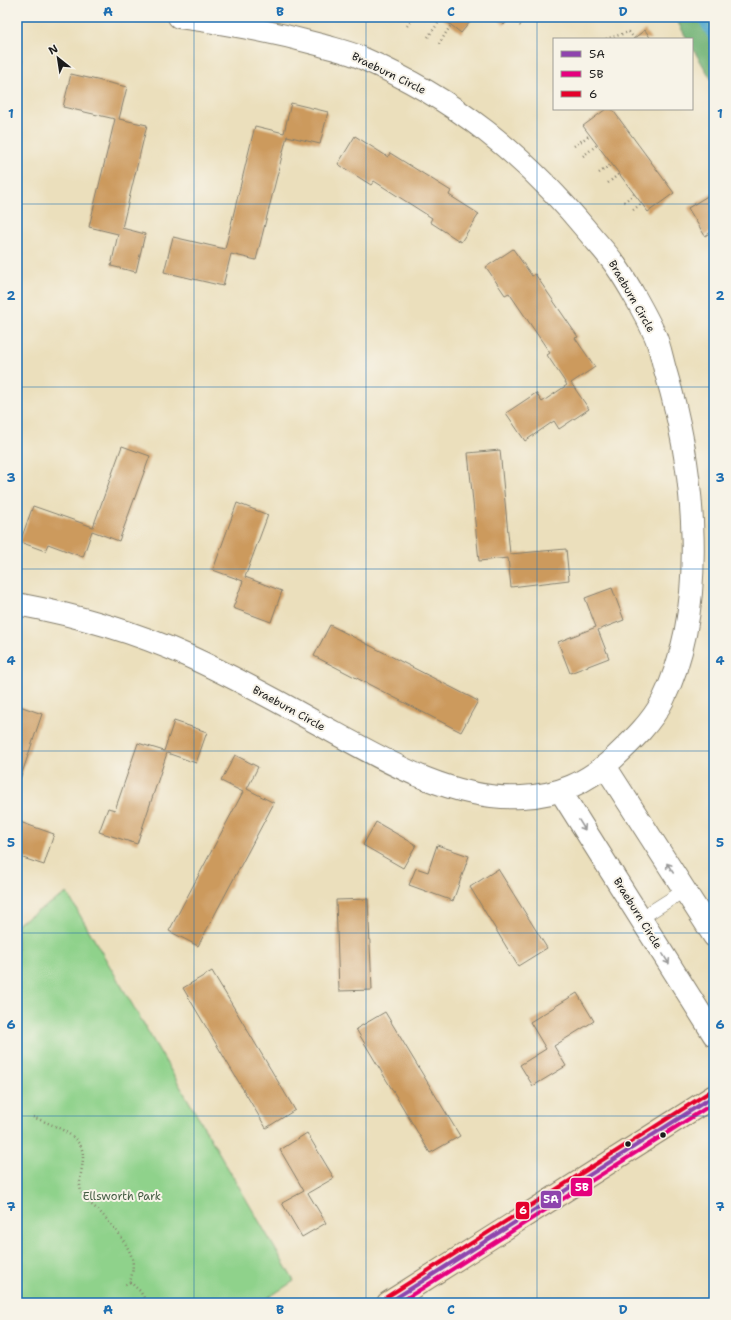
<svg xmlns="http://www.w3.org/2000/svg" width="731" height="1320" font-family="'Shantell Sans',sans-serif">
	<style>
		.green { fill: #8fd28b; stroke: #567754 }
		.forest { fill: #73b477; stroke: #48684a }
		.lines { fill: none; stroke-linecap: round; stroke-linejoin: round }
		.stream { stroke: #4ca5ca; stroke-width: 7 }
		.building { fill: #cc9a5d }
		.lane-casing { stroke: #847e6c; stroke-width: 14 }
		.street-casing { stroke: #847e6c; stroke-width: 24 }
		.secondary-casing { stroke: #847e6c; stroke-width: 24 }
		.path { stroke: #847e6c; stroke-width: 2.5; stroke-dasharray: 1 3; stroke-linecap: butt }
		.lane { stroke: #fff; stroke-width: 13 }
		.street { stroke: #fff; stroke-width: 22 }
		.secondary { stroke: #fae7c3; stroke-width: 22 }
		.bus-1-casing { stroke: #f7f3e8; stroke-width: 7 }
		.bus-2-casing { stroke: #f7f3e8; stroke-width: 7 }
		.bus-3-casing { stroke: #f7f3e8; stroke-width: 7 }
		.bus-1 { stroke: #8e44ad; stroke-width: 4 }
		.bus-2 { stroke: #e5007d; stroke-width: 4 }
		.bus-3 { stroke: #e4002b; stroke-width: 4 }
		.oneway { stroke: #999 }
		.grid { fill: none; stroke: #1f6fb2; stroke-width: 1; stroke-opacity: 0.55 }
		.bus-dot { fill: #1c1c1c; stroke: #f7f3e8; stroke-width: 1.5 }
		.labels { text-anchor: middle; stroke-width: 4; stroke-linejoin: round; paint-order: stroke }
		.street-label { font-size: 11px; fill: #1c1c1c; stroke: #f7f3e8 }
		.park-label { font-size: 11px; fill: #445c43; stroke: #f7f3e8 }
		.line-badge { stroke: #f7f3e8; stroke-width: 1.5 }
		.badge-label { font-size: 11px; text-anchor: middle; font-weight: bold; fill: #fff }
		.neatline { fill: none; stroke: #1f6fb2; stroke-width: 1.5 }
		.grid-label { font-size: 13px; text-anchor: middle; font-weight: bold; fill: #1f6fb2 }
	</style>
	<rect width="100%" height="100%" fill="#f7f3e8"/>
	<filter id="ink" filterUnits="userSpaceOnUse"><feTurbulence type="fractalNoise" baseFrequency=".025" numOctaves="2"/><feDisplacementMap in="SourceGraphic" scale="8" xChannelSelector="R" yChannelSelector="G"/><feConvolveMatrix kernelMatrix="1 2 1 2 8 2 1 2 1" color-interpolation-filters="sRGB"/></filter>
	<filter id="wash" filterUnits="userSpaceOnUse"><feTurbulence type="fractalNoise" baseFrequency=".012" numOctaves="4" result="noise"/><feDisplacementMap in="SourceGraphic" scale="16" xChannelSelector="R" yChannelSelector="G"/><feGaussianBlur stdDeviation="0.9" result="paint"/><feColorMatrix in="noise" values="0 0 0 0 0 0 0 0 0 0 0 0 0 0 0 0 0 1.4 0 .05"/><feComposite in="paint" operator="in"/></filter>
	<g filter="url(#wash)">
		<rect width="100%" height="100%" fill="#ebdfbc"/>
		<!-- green -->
		<path class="green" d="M67,893L294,1281L260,1303H17V924Z"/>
		<!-- forest -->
		<path class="forest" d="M675,17H714V84L692,47V39H687Z"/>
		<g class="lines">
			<!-- stream -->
			<path class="stream" d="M700,17L714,41"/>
		</g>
		<g id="blocks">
			<!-- building -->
			<path class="building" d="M441,17H474L461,33Z
				M495,17H510L504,25Z
				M645,30L651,39H633Z
				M17,58L22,59L18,76H17Z
				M71,74L127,87L119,119L147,125L122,228L145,234L136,272L111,266L118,234L89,227L115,119L63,107Z
				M291,103L328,112L320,144L287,136L256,260L231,254L223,286L164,272L173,237L225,249L255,126L284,133Z
				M606,109H612L674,193L648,212L583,126Z
				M355,136L388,157L390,153L451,191L449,195L479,214L461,242L430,222L432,218L374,181L371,185L338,164Z
				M714,192V230L705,236L688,208Z
				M513,249L532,276L535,274L578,337L575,338L595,367L571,383L589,409L559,429L554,421L525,441L506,413L536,393L542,402L567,385L547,355L550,353L509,293L505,295L486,267Z
				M122,446L150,456L119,541L92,531L83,557L48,544L45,551L20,542L33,506L93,527Z
				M500,450L510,554L566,549L569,580L511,587L508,558L479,561L468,453Z
				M237,503L268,515L245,577L282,591L271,622L233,608L243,581L213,570Z
				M612,588L624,620L598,630L609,658L570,673L558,642L596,627L585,598Z
				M330,625L478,701L461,732L314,656Z
				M17,674L21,675L17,687Z
				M17,705L42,714L17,788Z
				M174,721L207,732L196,763L167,753L137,844L99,832L108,808L115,810L138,743L164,751Z
				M235,755L258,767L247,789L274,803L198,946L169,931L243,792L221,781Z
				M17,821L54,834L44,865L17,856Z
				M376,822L416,845L403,868L363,845Z
				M437,845L469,856L453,901L409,885L416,868L428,872Z
				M498,869L547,948L518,966L470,887Z
				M368,899L372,990L339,991L336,900Z
				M212,971L295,1110L266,1128L183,988Z
				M577,993L594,1021L554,1046L566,1066L533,1086L520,1065L546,1049L530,1022Z
				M385,1012L460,1136L430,1153L356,1029Z
				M307,1133L334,1178L308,1193L326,1223L302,1237L282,1203L304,1191L280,1150Z"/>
		</g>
	</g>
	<g filter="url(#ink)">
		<use href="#blocks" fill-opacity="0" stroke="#847e6c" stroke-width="1"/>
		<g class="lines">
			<defs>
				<path id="lane" d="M641,918L685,890"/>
				<path id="street" d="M17,604C76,615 133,631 188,656C232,676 274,699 317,723C377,756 451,802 522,797C560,795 586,783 614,758C632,741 652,722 663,700C709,607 695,470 666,373C662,360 660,345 654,333C645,314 628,283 616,266C608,254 598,244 589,233C524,154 455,99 362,58C349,52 334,49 321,45C274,32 227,23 179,17
					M605,766L714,936
					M561,792L714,1035"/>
				<path id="secondary" d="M388,1303L714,1096"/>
			</defs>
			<!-- lane casing -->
			<use href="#lane" class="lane-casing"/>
			<!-- street casing -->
			<use href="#street" class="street-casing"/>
			<!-- secondary casing -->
			<use href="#secondary" class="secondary-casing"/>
			<!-- path -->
			<path class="path" d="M511,17L522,27
				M398,20L400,17
				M407,26L414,17
				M428,37L442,18
				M606,39L629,32L634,38
				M439,44L451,25
				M574,146L590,135
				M583,156L597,145
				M599,173L612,164
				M608,183L619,174
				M624,202L634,194
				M633,210L641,204
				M33,1117C48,1123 71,1131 80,1145C89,1160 74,1180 83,1196C87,1203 96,1207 101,1213C112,1225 127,1242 132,1258C134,1266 132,1275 130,1282L125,1285
				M130,1282L140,1291L147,1303"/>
			<!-- lane -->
			<use href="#lane" class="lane"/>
			<!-- street -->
			<use href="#street" class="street"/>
			<!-- secondary -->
			<use href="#secondary" class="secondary"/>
			<defs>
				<path id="bus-1" d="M388,1303L714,1096"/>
				<path id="bus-2" d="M399,1303L714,1103"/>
				<path id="bus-3" d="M385,1298L711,1091"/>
			</defs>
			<!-- bus-1 casing -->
			<use href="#bus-1" class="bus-1-casing"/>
			<!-- bus-2 casing -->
			<use href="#bus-2" class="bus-2-casing"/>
			<!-- bus-3 casing -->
			<use href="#bus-3" class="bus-3-casing"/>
			<!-- bus-1 -->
			<use href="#bus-1" class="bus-1"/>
			<!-- bus-2 -->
			<use href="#bus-2" class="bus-2"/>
			<!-- bus-3 -->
			<use href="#bus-3" class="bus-3"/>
		</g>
		<!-- one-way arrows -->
		<defs><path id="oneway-shaft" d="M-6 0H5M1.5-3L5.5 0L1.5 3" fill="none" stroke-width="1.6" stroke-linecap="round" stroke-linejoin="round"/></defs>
		<g class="oneway">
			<use href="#oneway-shaft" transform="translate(582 825) rotate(58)"/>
			<use href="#oneway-shaft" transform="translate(670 868) rotate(-123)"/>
			<use href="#oneway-shaft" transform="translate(666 959) rotate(58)"/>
		</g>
	</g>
	<!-- grid -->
	<path class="grid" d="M194,17V1303M366,17V1303M537,17V1303M17,204H714M17,387H714M17,569H714M17,751H714M17,933H714M17,1116H714"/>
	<!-- markers -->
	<g class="bus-dot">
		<circle cx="663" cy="1135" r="3.5"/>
		<circle cx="628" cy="1144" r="3.5"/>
	</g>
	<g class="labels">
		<!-- street labels -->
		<g class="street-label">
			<text transform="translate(389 73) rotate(26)" y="4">Braeburn Circle</text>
			<text transform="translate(632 296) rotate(60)" y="4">Braeburn Circle</text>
			<text transform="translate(289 708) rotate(29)" y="4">Braeburn Circle</text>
			<text transform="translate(638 913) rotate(58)" y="4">Braeburn Circle</text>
		</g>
		<!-- park labels -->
		<g class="park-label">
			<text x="122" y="1200">Ellsworth Park</text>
		</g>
	</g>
	<g class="line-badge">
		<rect x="570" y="1177" width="23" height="20" rx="4" fill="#e5007d"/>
		<rect x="540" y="1190" width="22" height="19" rx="4" fill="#8e44ad"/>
		<rect x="515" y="1201" width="15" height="19" rx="4" fill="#e4002b"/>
	</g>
	<g class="badge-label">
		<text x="582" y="1191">5B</text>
		<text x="551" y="1203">5A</text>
		<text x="523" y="1214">6</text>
	</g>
	<!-- margin -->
	<rect width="731" height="1320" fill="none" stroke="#f7f3e8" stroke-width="44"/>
	<!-- legend -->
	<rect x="553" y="38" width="140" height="72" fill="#f7f3e8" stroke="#9f9d96"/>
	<rect x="561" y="51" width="20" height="6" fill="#8e44ad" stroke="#9f9d96"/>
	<text x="589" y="58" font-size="12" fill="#1c1c1c">5A</text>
	<rect x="561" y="71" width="20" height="6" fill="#e5007d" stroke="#9f9d96"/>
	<text x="589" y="78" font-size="12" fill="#1c1c1c">5B</text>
	<rect x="561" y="91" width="20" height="6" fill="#e4002b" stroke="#9f9d96"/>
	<text x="589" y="98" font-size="12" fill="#1c1c1c">6</text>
	<!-- north arrow -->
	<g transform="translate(58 58) rotate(330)" stroke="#f7f3e8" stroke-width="3" paint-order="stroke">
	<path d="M0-3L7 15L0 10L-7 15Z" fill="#1c1c1c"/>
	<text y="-6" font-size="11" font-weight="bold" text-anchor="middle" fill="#1c1c1c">N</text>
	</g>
	<rect x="22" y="22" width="687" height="1276" class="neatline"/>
	<g class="grid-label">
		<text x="108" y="16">A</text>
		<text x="280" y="16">B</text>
		<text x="451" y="16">C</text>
		<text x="623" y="16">D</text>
		<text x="11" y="118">1</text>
		<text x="720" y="118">1</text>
		<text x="11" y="300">2</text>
		<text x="720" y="300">2</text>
		<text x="11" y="482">3</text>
		<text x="720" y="482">3</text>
		<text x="11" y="665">4</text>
		<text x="720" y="665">4</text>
		<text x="11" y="847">5</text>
		<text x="720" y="847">5</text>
		<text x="11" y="1029">6</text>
		<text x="720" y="1029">6</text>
		<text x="11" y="1211">7</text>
		<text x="720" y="1211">7</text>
		<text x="108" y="1314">A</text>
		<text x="280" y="1314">B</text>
		<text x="451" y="1314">C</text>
		<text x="623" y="1314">D</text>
	</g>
</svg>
